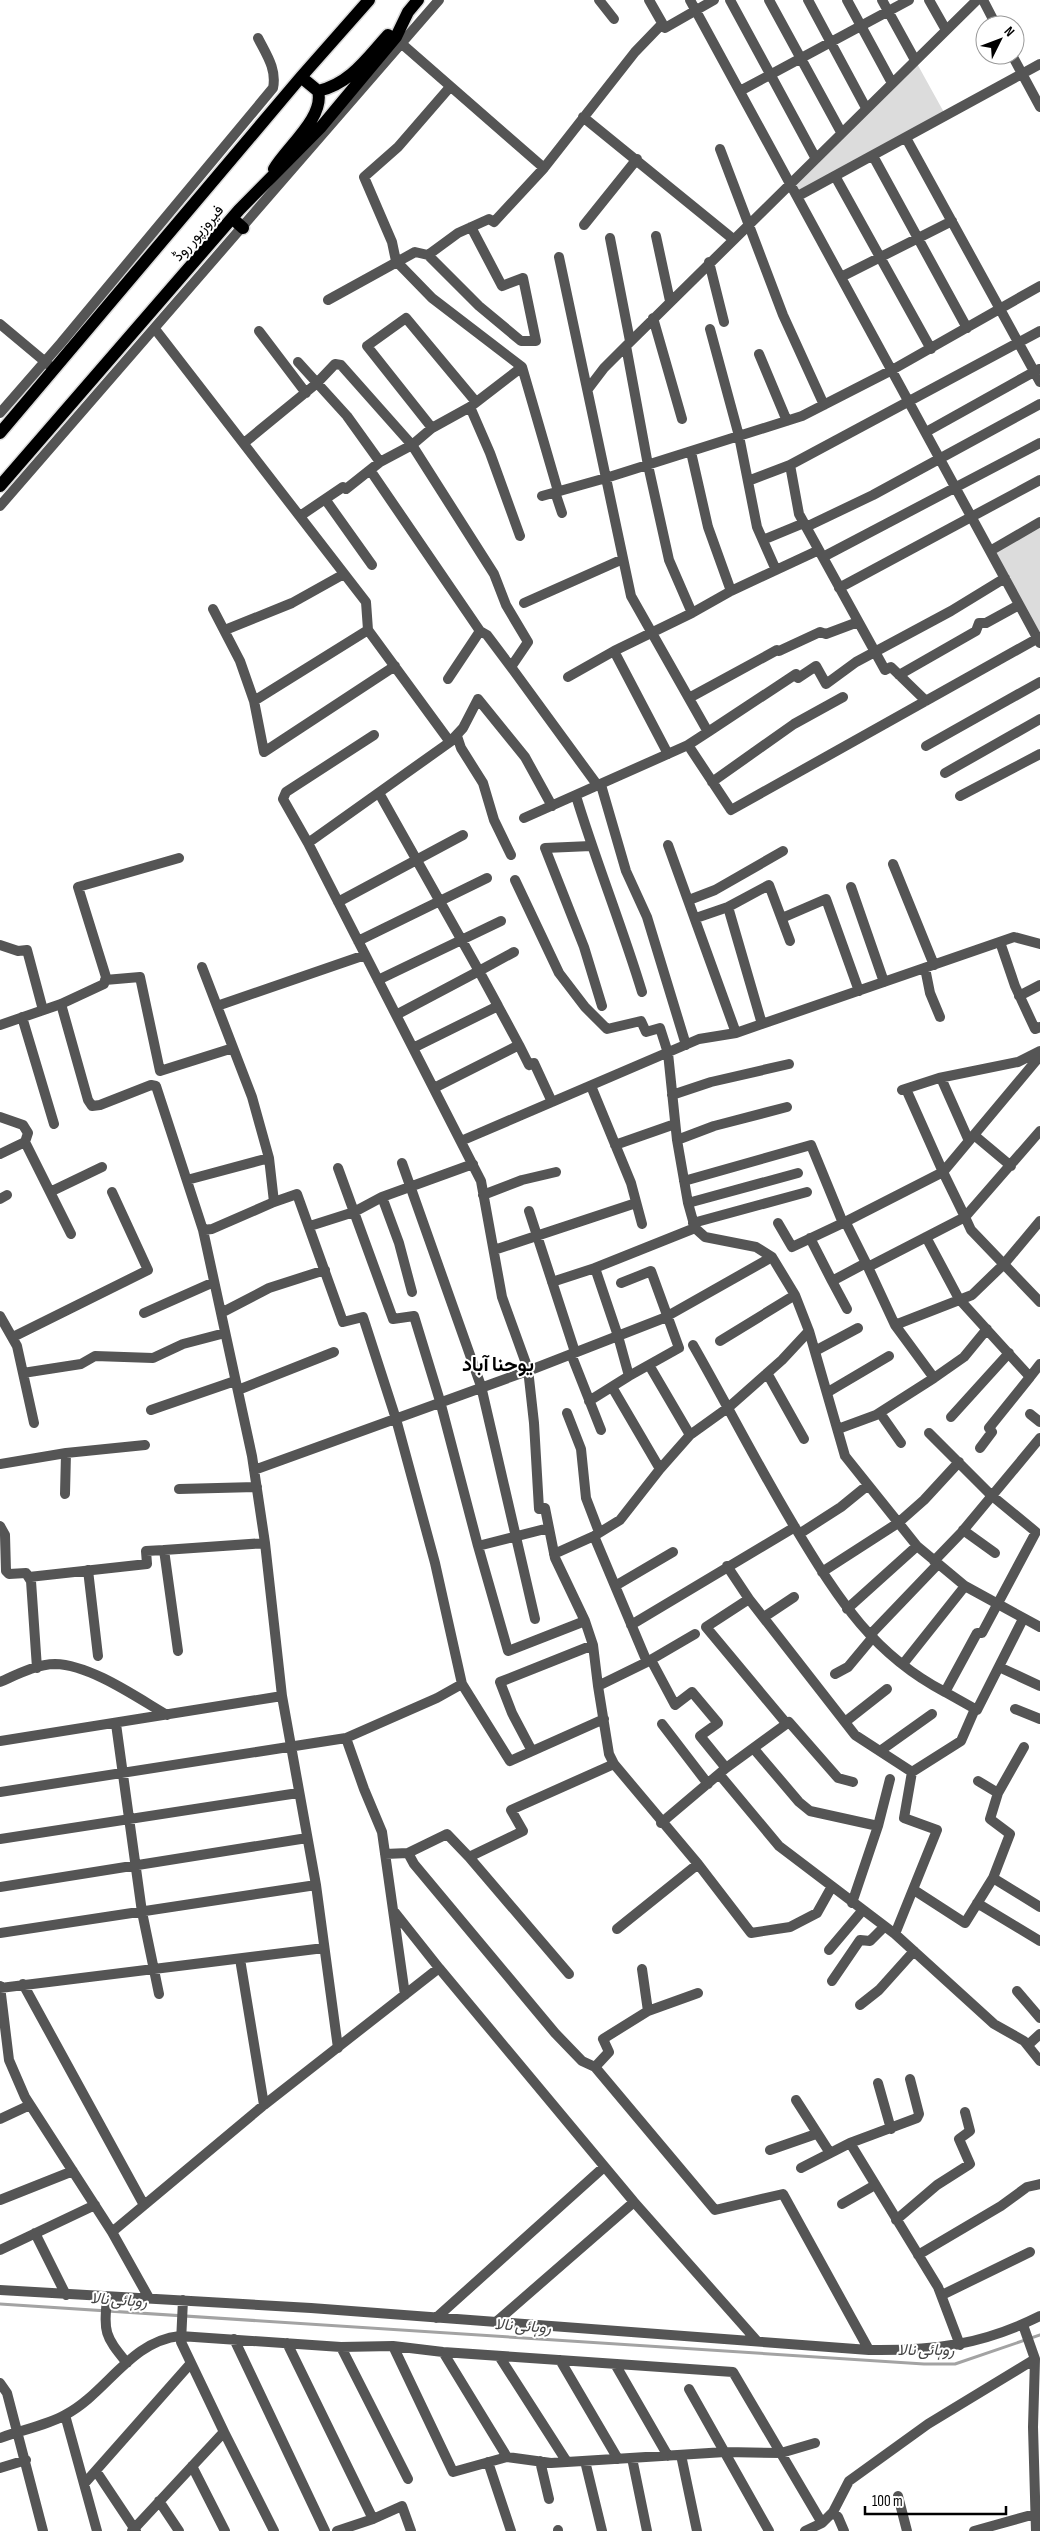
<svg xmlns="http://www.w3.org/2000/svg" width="1040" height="2531" font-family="'Sofia Sans Condensed',Vazirmatn,sans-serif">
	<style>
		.green { fill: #dcdcdc }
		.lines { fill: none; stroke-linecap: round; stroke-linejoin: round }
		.stream { stroke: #a3a3a3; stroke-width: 3 }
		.major-casing { stroke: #dbdbdb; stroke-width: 15 }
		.minor { stroke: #555; stroke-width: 10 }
		.major { stroke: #000; stroke-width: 12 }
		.labels { text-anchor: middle; stroke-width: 4; stroke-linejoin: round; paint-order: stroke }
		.street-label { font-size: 15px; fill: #000; stroke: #fff }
		.water-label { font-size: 16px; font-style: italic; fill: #444; stroke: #fff }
		.district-label { font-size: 20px; font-weight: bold; fill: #000; stroke: #fff }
	</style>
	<rect width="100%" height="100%" fill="#fff"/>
	<!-- green -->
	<path class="green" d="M915,60L946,116L798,196L790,182Z
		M1040,522V637L990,551Z"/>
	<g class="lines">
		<!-- stream -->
		<path class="stream" d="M0,2304L924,2364H955L1040,2335"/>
		<defs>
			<path id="major" d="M318,91C350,84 367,58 388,35
				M274,169C287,147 325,117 318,91L301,77
				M232,218L243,228
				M0,433L301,77L369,0
				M0,486L239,210L321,127L396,37L408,12L418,0"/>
		</defs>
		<!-- major casing -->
		<use href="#major" class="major-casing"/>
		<!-- minor -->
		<path class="minor" d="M599,0L614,19
			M649,0L665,28L714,0
			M690,0L1040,643
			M730,0L815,157
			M769,0L841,132
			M808,0L866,108
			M847,0L892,83
			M882,0L915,60
			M929,0L946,30
			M983,0L996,25
			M402,44L544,168
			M1012,55L1040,107
			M450,87L398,147L364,177L392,242L396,261L432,298L522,367L558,491
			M740,91L909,0
			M583,117L733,239
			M906,138L1040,382
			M720,149L783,315L824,405
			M873,156L967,328
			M835,176L931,349
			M798,196L1040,64
			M584,225L637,159
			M656,236L670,301
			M610,238L630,341
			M428,255L479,306L521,341H536L523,278L502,286L471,227
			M709,262L724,322
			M841,277L952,221
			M1040,286L892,370L802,416L606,478L631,596L708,732L688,745L731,810L1040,637
			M328,300L415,252L428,255L458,233L489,219L494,222L544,168L635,52L662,24
			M653,318L682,419
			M0,324L49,365
			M155,329L366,602L368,630L450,742
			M710,329L739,436L757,527L776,570L731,591
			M259,331L306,393
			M626,346L648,465L669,560L692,613L614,651L668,754
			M759,354L787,421
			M298,362L347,416L380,462
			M588,389L604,368L626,346L977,0
			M470,407L490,453L520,536
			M0,413L61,343L273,88C277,69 266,54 258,38
			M432,428L367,346L406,318L476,402
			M926,432L1039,369
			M244,443L316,384L335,364L341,365L412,445L494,574L506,605L528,642L511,667
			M691,452L708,527L731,591L692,613
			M790,465L1040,331
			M370,470L480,631L448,679
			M748,481L790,465L799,514L885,670L891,667L926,701
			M555,492L562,513
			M542,496L606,478L559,257
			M325,499L372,565
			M0,506L439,0
			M300,516L343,487L346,489L380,462L412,445L432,428L470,407L522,367
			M806,527L873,495L1040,404
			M763,540L804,523
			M990,551L1040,522
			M823,557L1040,443
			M776,570L819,550
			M839,588L1040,480
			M524,603L623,559
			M213,609L240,661L254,701L264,752L395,666
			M225,630L292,603L344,574
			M480,631L487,635L511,667L598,786
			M899,675L976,631L979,623H986L1019,605
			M568,677L614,651
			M689,698L777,650L779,651L820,632L826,634L858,622
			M254,701L368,630
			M708,732L796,674L798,678L816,666L826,684L856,662L951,611L1005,578
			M457,736L461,748L483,783L494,820L511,855
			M926,746L1040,682
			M945,773L1040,719
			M712,782L794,724L843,697
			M601,785L626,871L647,917L686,1045
			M379,793L479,971L514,952
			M576,796C596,862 622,926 642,992
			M960,796L1040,754
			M552,806L525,757L478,699L463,728L450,742L308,843L481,1181L502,1297L528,1369L534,1423L539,1509L545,1508L555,1558L585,1621L593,1645L598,1686
			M524,818L688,745
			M308,843L283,799L286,792L374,735
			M668,845L736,1033
			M591,846L545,848L584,947L602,1006
			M893,864L934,965
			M515,880L559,973L585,1007L607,1029L641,1021L646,1032L660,1028L668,1053L677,1140L688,1203L695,1228L705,1237L756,1247L772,1257L795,1295L809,1331L845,1456L917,1546L965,1586L1040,1627
			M851,887L884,982
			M689,900L715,890L783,851
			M338,902L463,835
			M728,907L769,885L790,941
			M696,918L728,907L762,1024
			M782,918L826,899L859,991
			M358,941L487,878
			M1000,942L1015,986L1035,1029L1040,1027
			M0,945L18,951L27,950L43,1010
			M202,967L252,1097L269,1158L274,1202L297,1194L343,1322L363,1317L396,1419L435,1563L462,1684L510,1761L604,1719
			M925,968L930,993L940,1017
			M105,980L140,977L160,1071L233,1048
			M378,980L501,921
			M1019,996L1040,985
			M61,1004L88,1100L92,1106L100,1105L151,1085L156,1086L203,1230L252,1456L265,1543L282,1696L316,1885L338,2048
			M217,1006L365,955
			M396,1015L479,971L498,1006
			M22,1017L54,1124
			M0,1025L61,1004L104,984L106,977L78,887L179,858
			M413,1048L498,1006L519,1045
			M1040,1056L943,1172L965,1217L1040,1131
			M941,1078L969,1141
			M591,1086L631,1183L642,1224
			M434,1088L519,1045L529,1065L534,1063L552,1102
			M902,1090L939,1078L1018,1062L1040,1051
			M672,1095L711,1082L789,1064
			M0,1117L23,1125L28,1133L25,1142L71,1234
			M974,1135L1011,1166
			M677,1140L714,1126L787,1107
			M461,1141L699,1039L736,1033L1014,937L1040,944
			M615,1145L675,1124
			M0,1154L25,1142
			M402,1163L481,1386L535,1619
			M338,1168L393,1319L414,1316L440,1401L478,1546L549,1528
			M187,1180L269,1158
			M684,1181L811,1145L843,1223L792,1247L778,1223
			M50,1192L102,1167
			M483,1195L522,1180L556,1172
			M382,1197L473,1164
			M0,1199L7,1195
			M688,1203L798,1173
			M529,1211L575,1352
			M845,1221L868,1267L965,1217L971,1230L1040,1302
			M693,1223L807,1192
			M843,1223L943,1172L906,1089
			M310,1226L354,1212L382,1197L399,1243L412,1292
			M203,1230L212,1229L274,1202
			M926,1237L959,1299L1030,1377L989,1428L992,1432L980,1448
			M810,1238L832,1281L866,1263
			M494,1250L636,1203
			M868,1267L895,1325L972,1295L1004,1264L1040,1221
			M595,1268L695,1228
			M832,1281L847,1309
			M552,1282L595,1268L618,1336L629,1376L589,1401
			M621,1283L651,1271L679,1348L629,1376
			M144,1313L214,1282
			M221,1313L269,1288L325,1270
			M0,1316L17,1346L34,1423
			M895,1325L934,1378
			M13,1337L148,1270L112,1192
			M720,1341L795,1295
			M693,1345C729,1408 761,1472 799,1534
			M815,1351L858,1328
			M571,1354L601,1430
			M649,1365L690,1435
			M23,1373L81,1364L95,1356L153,1358L183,1344L225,1333
			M767,1373L804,1439
			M1030,1377L1040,1364
			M238,1390L334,1352
			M828,1392L889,1356
			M151,1410L235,1381
			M567,1413L581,1449L586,1498L599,1532
			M880,1413L901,1443
			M1030,1414L1040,1422
			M951,1417L1009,1353
			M838,1429L876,1415L934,1378L964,1357L987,1329
			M66,1453L145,1445
			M0,1464L66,1453L65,1494
			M660,1469L690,1435L729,1407L782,1360L809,1331
			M254,1470L533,1369L664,1318L772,1257
			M868,1485L841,1507L799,1534C839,1600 874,1655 945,1692L977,1633H982L1036,1532L991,1495L929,1433
			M179,1489L257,1487
			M0,1526L5,1535L6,1571L9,1574L26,1573L31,1581L37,1668
			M963,1530L995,1553
			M594,1536L647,1662L598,1686L609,1754L614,1764L698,1864L751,1933L790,1927L817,1913L831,1888
			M478,1546L508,1651L585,1621
			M554,1554L594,1536L620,1520L660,1469L612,1387
			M934,1561L961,1533L1040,1438
			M727,1566L749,1599L855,1735L912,1772L961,1741L975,1709
			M88,1570L98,1656
			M822,1572L898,1523L924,1500L959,1462
			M29,1577L147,1564L146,1551L164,1550
			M615,1586L673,1552
			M749,1599L706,1627L786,1723
			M847,1609L917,1546
			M764,1617L794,1597
			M631,1625L795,1527
			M870,1635L938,1564
			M178,1651L164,1550L265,1543
			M651,1660L675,1705L692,1692L718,1723L700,1736L726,1768
			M647,1662L695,1634
			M903,1664L965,1586
			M999,1667L1040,1686
			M835,1674L848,1667L873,1637
			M0,1682C16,1675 37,1664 55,1664C91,1665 136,1697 167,1715
			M945,1692L977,1710L1023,1619
			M1015,1709L1040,1719
			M845,1722L887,1689
			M116,1724L142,1912L159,1994
			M662,1724L708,1784
			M346,1738L437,1698L462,1684
			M0,1741L282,1696
			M754,1749L799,1802L810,1811L878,1826
			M532,1751L512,1713L500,1682L593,1645
			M880,1751L932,1714
			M719,1774L779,1846L895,1934L994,2024L1024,2041L1040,2061
			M0,1792L346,1738L364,1789L382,1832L405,1995
			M998,1793L1024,1747
			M661,1823L726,1768L789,1722L838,1778L853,1782
			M0,1839L298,1793
			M408,1853L447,1834L469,1857L523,1831L511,1810L614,1764
			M385,1854L408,1853L414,1864L555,2033L582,2061L595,2067L715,2210L783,2194L869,2350
			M469,1857L569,1974
			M993,1878L1040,1907
			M0,1887L307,1838
			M914,1890L965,1923L993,1878L1010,1834L990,1819L998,1793L978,1781
			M852,1903L878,1826L890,1779
			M977,1903L1040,1941
			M393,1910L439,1968
			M617,1929L698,1864
			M0,1933L316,1885
			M895,1934L937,1830L904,1818L912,1772
			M829,1950L862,1911
			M240,1959L264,2105
			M832,1981L860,1940L870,1941L884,1927
			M23,1984L144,2205
			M0,1986L9,2060L25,2097L112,2232L149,2298
			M0,1988L324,1948
			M1017,1991L1040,2018
			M860,2005L879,1990L914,1951
			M648,2011L698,1993
			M1028,2045L1040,2034
			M595,2067L609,2052L603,2039L648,2011L642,1969
			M878,2083L891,2129
			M796,2100L830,2153
			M0,2119L30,2105
			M850,2143L938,2287L960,2345
			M770,2150L816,2134
			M801,2168L850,2143L917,2118L919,2114L910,2079
			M0,2200L73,2171
			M842,2204L875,2185
			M896,2220L937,2185L970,2164L959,2139L970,2131L965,2112
			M112,2232L264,2105L439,1968L634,2202L757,2341
			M35,2233L66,2295
			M0,2250L95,2205
			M918,2255L1001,2206L1027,2187L1040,2184
			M0,2290L311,2308L869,2350C933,2351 982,2345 1040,2316
			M942,2295L1030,2252
			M107,2297C104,2333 104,2335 127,2363
			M436,2318L604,2167
			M496,2322L634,2202
			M1023,2325L1035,2359L1033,2427L1036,2531
			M234,2339L325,2531
			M287,2343L373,2519
			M393,2346L453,2472L507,2457
			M341,2347L408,2479
			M443,2352L507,2457L551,2463L725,2452L781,2453L815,2443
			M499,2356L567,2462
			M560,2360L618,2459
			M615,2364L668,2456
			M0,2383L7,2393L43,2531
			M689,2389L769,2531
			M65,2415L97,2531
			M224,2432L274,2531
			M0,2438C21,2430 45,2426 65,2415C107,2393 130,2341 180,2336L341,2347L393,2346L443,2352L733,2372L822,2523L805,2531
			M681,2455L697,2531
			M632,2458L647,2531
			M540,2461L549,2499
			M585,2461L602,2531
			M488,2462L511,2531
			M192,2466L225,2531
			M0,2468L26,2460
			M96,2471L136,2531
			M84,2484L191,2363
			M898,2496L907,2531
			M159,2501L179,2531
			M833,2512L849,2481L928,2424L1035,2359
			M822,2523L833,2512L838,2517L844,2531
			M558,2530V2531
			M132,2531L224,2432L181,2342L183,2300
			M337,2531L373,2519L402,2506L411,2531
			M974,2531L1035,2514"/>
		<!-- major -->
		<use href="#major" class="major"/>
	</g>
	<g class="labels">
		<!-- street labels -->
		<g class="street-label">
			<text transform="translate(198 233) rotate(-49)" y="5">فیروزپور روڈ</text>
		</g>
		<!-- water labels -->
		<g class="water-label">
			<text transform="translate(119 2299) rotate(4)" y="6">روہائی نالا</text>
			<text transform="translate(523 2325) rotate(4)" y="6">روہائی نالا</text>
			<text x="926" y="2355">روہائی نالا</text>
		</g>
		<!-- district labels -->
		<g class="district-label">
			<text x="498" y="1371">یوحنا آباد</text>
		</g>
	</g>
	<!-- north arrow -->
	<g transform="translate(1000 40) rotate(48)"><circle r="24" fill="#ffffff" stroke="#999999"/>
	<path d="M0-4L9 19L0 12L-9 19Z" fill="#000000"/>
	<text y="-8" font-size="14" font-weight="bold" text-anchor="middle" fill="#000000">N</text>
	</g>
	<!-- scale -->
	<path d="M865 2506v8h141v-8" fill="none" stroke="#000000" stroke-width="2.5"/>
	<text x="872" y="2506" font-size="15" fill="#000000" stroke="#ffffff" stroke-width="4" paint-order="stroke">100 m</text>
</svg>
